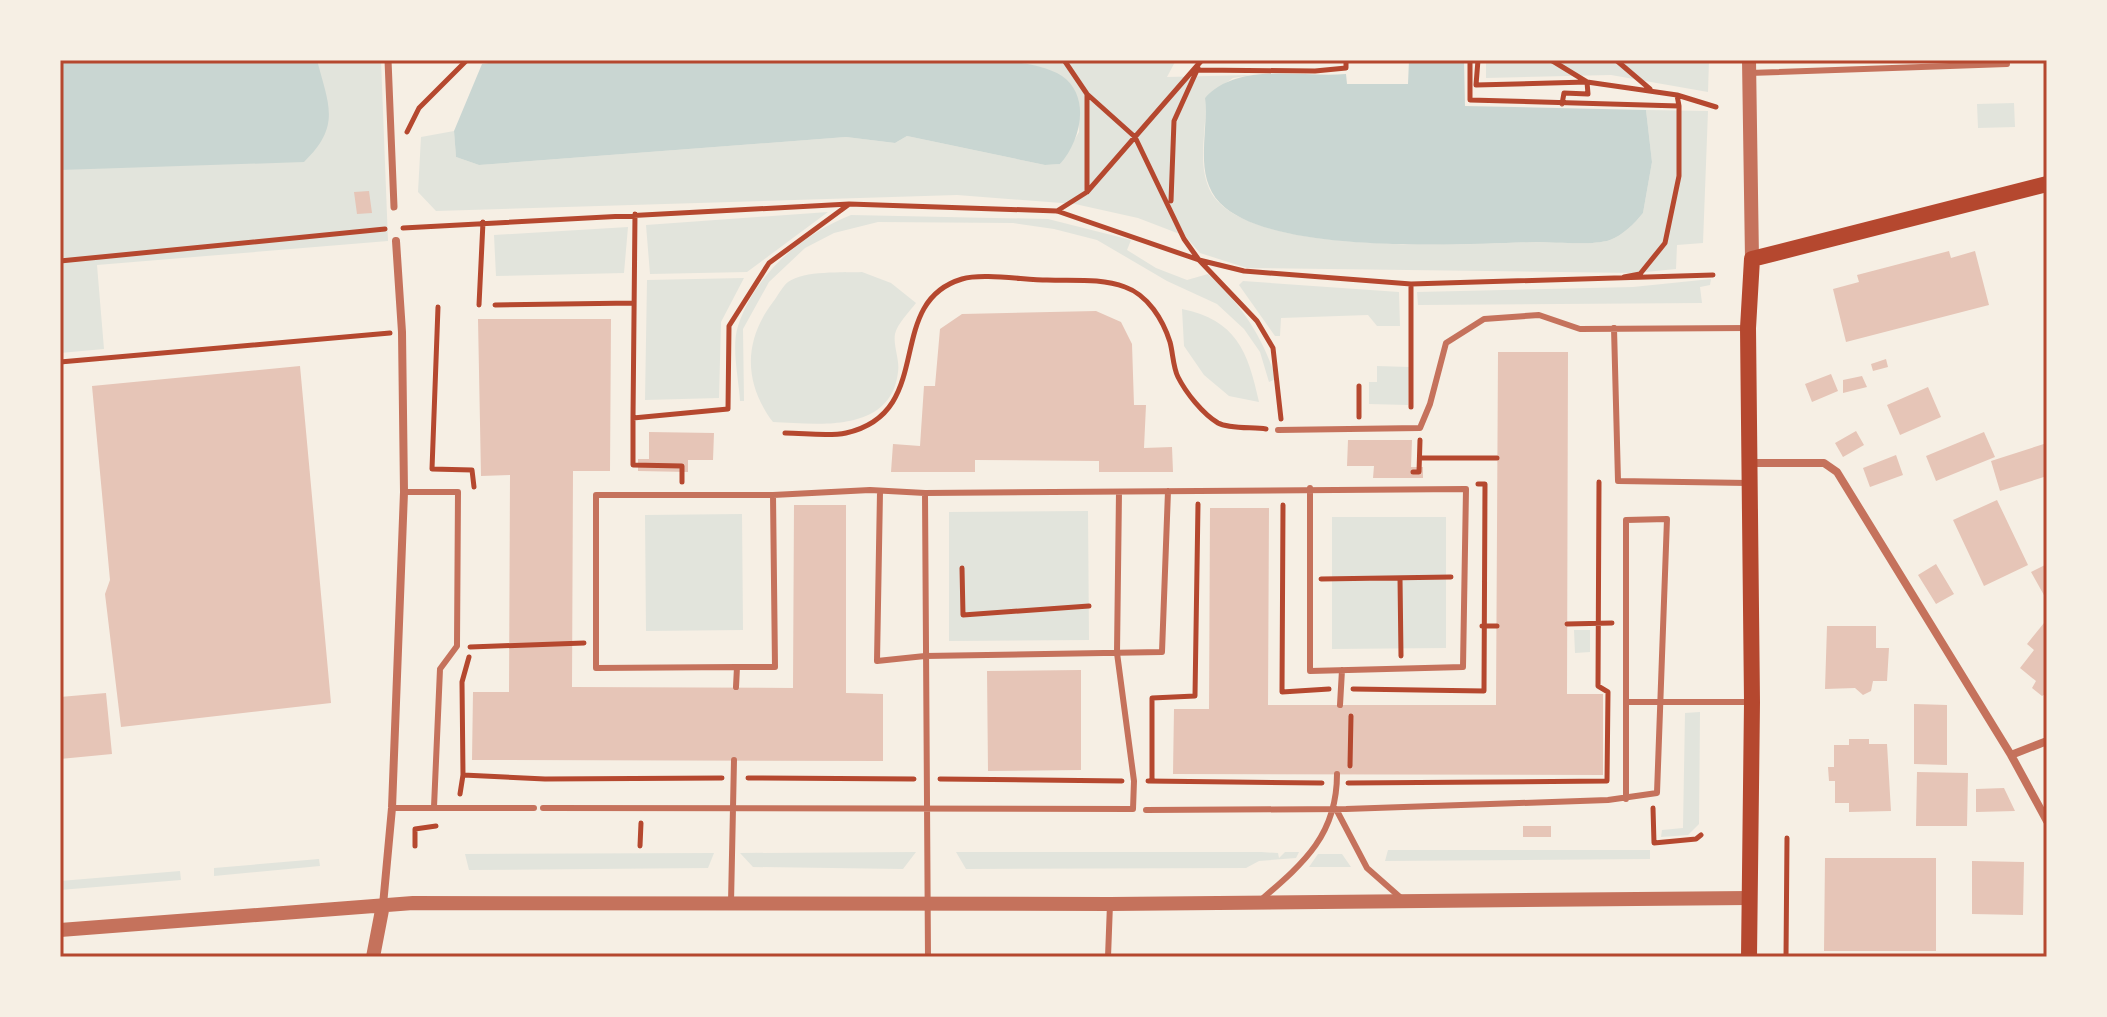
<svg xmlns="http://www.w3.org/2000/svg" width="2107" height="1017" font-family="Georgia,serif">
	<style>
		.green { fill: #e2e4dc }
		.water { fill: #c9d6d2 }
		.building { fill: #e6c5b7 }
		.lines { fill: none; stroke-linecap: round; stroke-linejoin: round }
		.path { stroke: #b5482f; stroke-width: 5 }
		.service { stroke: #c5725c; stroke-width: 6 }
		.pedestrian { stroke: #c5725c; stroke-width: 7 }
		.minor { stroke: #c5725c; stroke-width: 8 }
		.tertiary { stroke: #c5725c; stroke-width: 14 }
		.secondary { stroke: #b5482f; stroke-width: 16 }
		.neatline { fill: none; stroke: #b5482f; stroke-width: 3 }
	</style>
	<rect width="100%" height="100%" fill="#f6efe4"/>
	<!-- green -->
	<path class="green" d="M60,60H381L388,241L97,265L104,349L60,353Z
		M1008,60H1176L1167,77L1251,75L1233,78L1205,98C1208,129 1195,165 1212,194C1252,257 1467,244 1536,242C1556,242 1593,246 1610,240C1622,236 1635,223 1643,213L1652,162L1646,110L1708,111L1703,243L1677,245L1676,269L1635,273L1247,268L1200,253L1185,236L1138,218L1075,204L957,195L436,211L418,192L421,137L454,131L456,157L479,165L846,137L895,143L907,136L1045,165L1060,164L1079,132L1078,98L1043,68Z
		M1486,60H1709L1708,92L1611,75L1486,78Z
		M2014,103L2015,127L1978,128L1977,104Z
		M828,212L747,272L650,274L646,225Z
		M851,215L1048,219L1131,240L1127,250L1156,268L1187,280L1208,274C1241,304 1263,337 1276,379L1269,382L1260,352L1244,329L1217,304L1167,281L1097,240L1054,229L1013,223L878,222L834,233L805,248L769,282L743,329L744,401H740C739,380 731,347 738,326C755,274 801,235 851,215Z
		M628,227L624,273L496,276L494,235Z
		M862,272L891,283L916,303C910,311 897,324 895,334C893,346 900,360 898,372C891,434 817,424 773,422C744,384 743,341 773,302C777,297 782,287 788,282C805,270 842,273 862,272Z
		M744,278L721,322L719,398L645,400L647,280Z
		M1711,279L1710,285L1700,287L1702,303L1418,305L1417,292L1633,287Z
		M1243,281L1399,292L1400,326H1377L1368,315L1281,318L1280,336H1275L1239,285Z
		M1182,309C1236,320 1248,351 1259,402L1229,396L1204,375L1184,346Z
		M1377,366L1409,367L1408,405L1369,404V382H1377Z
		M1088,511L1089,640L949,641V512Z
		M742,514L743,630L646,631L645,515Z
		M1332,517H1446V648L1332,649Z
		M1574,630H1590V652L1575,653Z
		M1700,712L1699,824L1688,835L1661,837L1662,830L1683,828L1685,713Z
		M1388,850H1650V859L1385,861Z
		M916,852L903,869L753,867L740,853Z
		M956,852H1261L1278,853L1279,858L1285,852H1299L1296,858L1259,861L1246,868L966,869Z
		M714,853L708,868L469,870L465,854Z
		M1318,854H1342L1351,867H1309Z
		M319,859L320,866L214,876V868Z
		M180,871L181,880L60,890V881Z"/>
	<!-- water -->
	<path class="water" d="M60,60H317C329,106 341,126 304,162L60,170Z
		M509,60H1008C1024,64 1047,66 1062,76C1092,97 1080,142 1060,164L1045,165L907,136L895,143L846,137L479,165L456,157L454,131L482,64Z
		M1409,60H1464L1465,106L1646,110L1652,162L1643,213C1635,223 1622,236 1610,240C1592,246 1556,242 1536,242C1464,244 1272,256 1220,203C1193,174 1209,133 1205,98C1239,61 1300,78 1346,74L1347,84H1408Z"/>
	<!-- building -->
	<path class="building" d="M369,191L372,213L357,214L354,192Z
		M1949,251L1951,258L1975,251L1989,305L1846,342L1833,289L1859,282L1857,275Z
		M1096,311L1121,322L1132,344L1134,405H1146L1144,448L1172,447L1173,472H1099V461L975,460V472H891L893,444L920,446L924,386H935L940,329L962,314Z
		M478,319H611L610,471H573L572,687L793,688L794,505H846V693L883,694V761L472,760L473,692H509L510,475L481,476Z
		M1498,352H1568L1567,694H1603V775L1173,774L1174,709H1209L1210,508H1269L1268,705H1496Z
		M1886,359L1888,367L1873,371L1871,364Z
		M300,366L331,703L121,727L105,594L110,580L92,386Z
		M1831,374L1838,391L1812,402L1805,384Z
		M1862,376L1867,387L1843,393V380Z
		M1928,387L1941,417L1900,435L1887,405Z
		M1856,431L1864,445L1843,457L1835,443Z
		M649,432L714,433L713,460H688V472L638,471V459H649Z
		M1984,432L1995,457L1936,481L1926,456Z
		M1348,440H1412L1411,467H1423V478H1373L1374,466H1347Z
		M2047,443V476L2000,491L1991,461Z
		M1896,455L1903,475L1870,487L1863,468Z
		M1997,500L2028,565L1984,586L1953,520Z
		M1936,564L1954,594L1936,604L1918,575Z
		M2047,564V596L2045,597L2031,572Z
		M2044,623L2047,626V693L2042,696L2032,688L2036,681L2020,668L2034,650L2027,644Z
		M1827,626H1876V648H1889L1887,681H1873L1871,691L1863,695L1855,688L1825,689Z
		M1081,670V770L988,771L987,671Z
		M106,693L112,754L60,759V697Z
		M1914,704L1947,705V765L1914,764Z
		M1849,739H1869V744H1887L1891,811L1849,812V803H1835V781H1829L1828,767H1834V745H1849Z
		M1917,772L1968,773L1967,826H1916Z
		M2004,788L2015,811L1976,812V789Z
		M1523,826H1551V837H1523Z
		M1825,858H1936V951H1824Z
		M1972,861L2024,862L2023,915L1972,914Z"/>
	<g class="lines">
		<!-- path -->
		<path class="path" d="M1064,60L1087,94L1135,137L1184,239L1199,260L1257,321L1273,348L1281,419
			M1470,60V100L1679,106L1677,95
			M1478,60L1476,85L1587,82L1588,94L1564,93L1562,104
			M1551,60L1587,82L1677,95L1716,107
			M1616,60L1650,89
			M1198,70L1315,71L1346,68V60
			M407,132L419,108L467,60
			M1087,192V95
			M1171,201L1174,121L1198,68
			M1057,211L1087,192L1202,60
			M635,214L633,418L728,409L729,326L769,263L848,205
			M403,228L849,204L1057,211L1199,260L1244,271L1411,284L1713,275
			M60,261L385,229
			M1624,277L1640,274L1665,243L1679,176V106
			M1411,284V407
			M479,305L483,222
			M495,305L634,303
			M438,307L432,469L472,470L474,487
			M60,362L390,333
			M1359,417V386
			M633,418V465L682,466V482
			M785,433C804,433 828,437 846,433C938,412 882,303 962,279C982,273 1025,280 1047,280C1073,281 1101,278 1125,287C1148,295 1163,320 1170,342C1173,353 1173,367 1178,377C1186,393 1203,414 1218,423C1229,429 1253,427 1266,429
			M1420,458H1497
			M1413,472H1419L1420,440
			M1283,505L1282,692L1329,689
			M962,568L963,615L1089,606
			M1400,578L1401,656
			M1321,579L1451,577
			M1567,624L1612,623
			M1482,626H1497
			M470,647L584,643
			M469,657L462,682L463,775L545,779L722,778
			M1353,689L1484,691L1485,484H1478
			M1350,766L1351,716
			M748,778L914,779
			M940,779L1122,781
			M1148,781L1322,783
			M1152,781V698L1195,696L1198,504
			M1348,783L1607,781L1608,692L1598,686L1599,482
			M460,794L463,775
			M1653,808L1654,843L1696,839L1701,835
			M415,846V829L436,826
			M640,846L641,823
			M1786,957L1787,838"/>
		<!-- service -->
		<path class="service" d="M1749,73L2007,64
			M1614,328L1618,481L1748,483
			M1278,430L1420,428L1430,404L1446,343L1484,319L1539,315L1580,329L1748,328
			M404,492H458L457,646L440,669L434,807
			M880,492L877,661L925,656L1162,652L1168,491
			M925,493L928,957
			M737,667L596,668V495H773L870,490L925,493L1466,489L1463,667L1310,671V488
			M736,687L737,667H775L773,495
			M1627,702H1751
			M1340,705L1342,670
			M392,808H534
			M543,808L1133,809L1134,781L1117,653L1119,492
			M1336,809L1367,868L1401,898
			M1146,810L1346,809L1608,800L1657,793L1667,519L1626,520V799
			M1262,899C1305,862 1337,834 1337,774
			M731,903L734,760
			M1108,957L1110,904"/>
		<!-- pedestrian -->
		<path class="pedestrian" d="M388,60L394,207"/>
		<!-- minor -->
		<path class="minor" d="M1749,463H1824L1837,472L2011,755L2047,821
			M2011,755L2047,741
			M383,905L392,808L404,492L402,332L396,241"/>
		<!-- tertiary -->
		<path class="tertiary" d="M1749,60L1752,259
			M60,930L413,903L1110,904L1749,898
			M373,957L383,905"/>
		<!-- secondary -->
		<path class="secondary" d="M1749,957L1752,702L1748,328L1752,259L2047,184"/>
	</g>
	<!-- border -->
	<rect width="2107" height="1017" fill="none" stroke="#f6efe4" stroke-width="124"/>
	<rect x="62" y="62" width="1983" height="893" class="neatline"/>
</svg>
